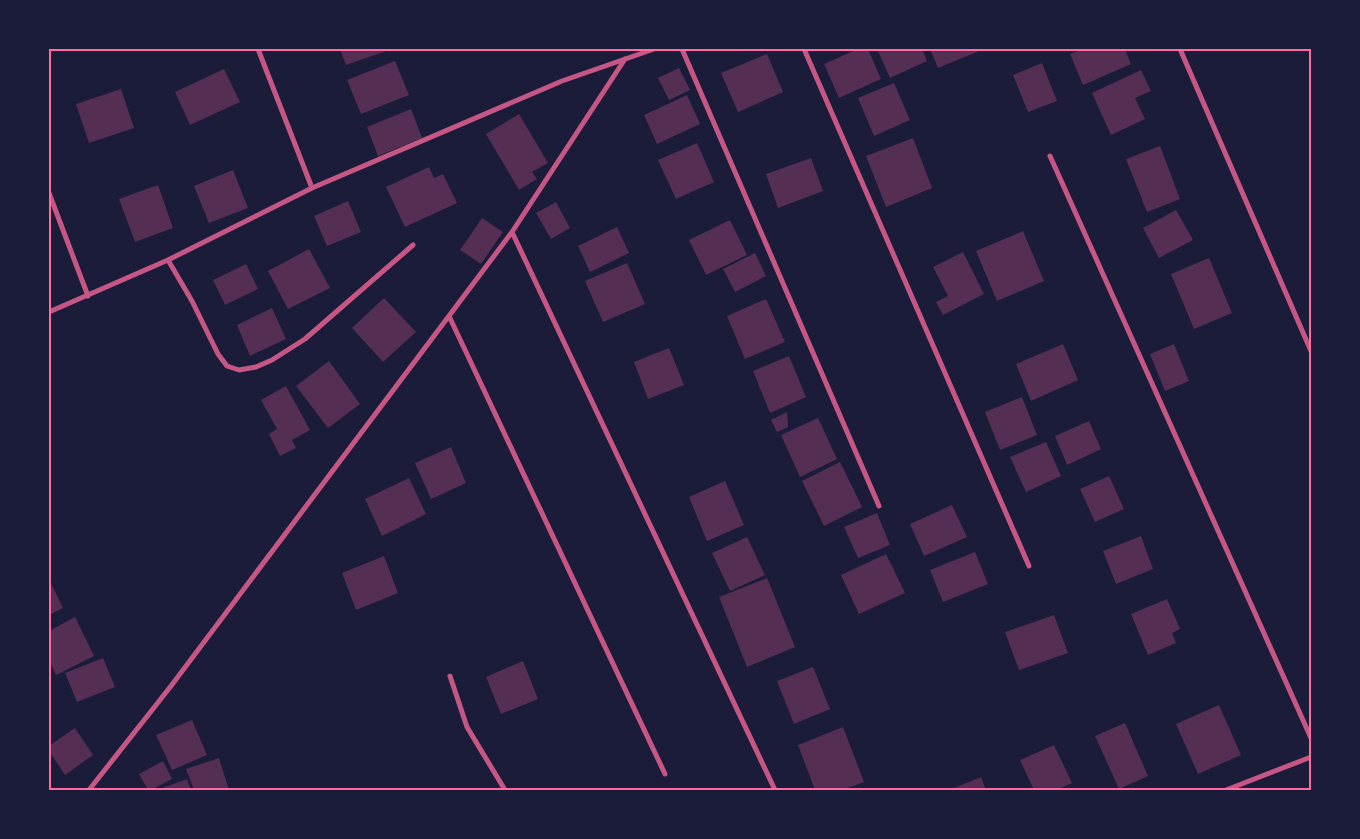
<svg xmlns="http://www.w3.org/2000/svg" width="1360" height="839" font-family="'Alegreya Sans',sans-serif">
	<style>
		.building { fill: #542f53 }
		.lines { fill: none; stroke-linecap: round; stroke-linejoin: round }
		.minor { stroke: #c65784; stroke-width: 5 }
		.neatline { fill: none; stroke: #ff6b9d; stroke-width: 2 }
	</style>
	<rect width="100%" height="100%" fill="#1b1b3a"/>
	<!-- building -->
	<path class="building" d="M340,49H392L346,65Z
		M858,49H868L881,79L839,98L824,64Z
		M877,49H922L927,61L890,78Z
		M930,49H978L979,51L938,68Z
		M1083,49H1125L1131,64L1083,85L1070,54Z
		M767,54L783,92L738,112L721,73Z
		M395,61L409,95L361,114L347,80Z
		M1042,63L1057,101L1028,112L1013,75Z
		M679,68L690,90L669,100L658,78Z
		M224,69L240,102L190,125L175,92Z
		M1141,70L1151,91L1135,98L1145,119L1111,135L1092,93Z
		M894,83L910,120L874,136L858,98Z
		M121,89L134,128L89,143L76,104Z
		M687,95L700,124L657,144L644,115Z
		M411,109L422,138L378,156L367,127Z
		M519,114L548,163L532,172L537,179L519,190L486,134Z
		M913,138L932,188L886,207L866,156Z
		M697,143L714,182L676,199L658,160Z
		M1160,146L1180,199L1147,212L1126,159Z
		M811,158L823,191L778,208L766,174Z
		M429,167L434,178L443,174L457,203L405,227L386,187Z
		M233,170L248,208L209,223L194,186Z
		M158,185L173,228L135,242L119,199Z
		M348,201L361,232L327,246L314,216Z
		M556,202L570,228L551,239L536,213Z
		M1176,210L1193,240L1159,258L1143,228Z
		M482,218L503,232L481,264L460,250Z
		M730,220L747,255L706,275L689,240Z
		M617,227L629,253L590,272L578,246Z
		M1023,231L1044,281L997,301L976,251Z
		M309,249L330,288L288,309L268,271Z
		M963,252L984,294L943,315L936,302L948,296L933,267Z
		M755,253L766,276L735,292L723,269Z
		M1209,258L1232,313L1194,329L1171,274Z
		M627,263L645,304L603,322L585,281Z
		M246,264L258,289L225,305L213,280Z
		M384,298L416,332L383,362L352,328Z
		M766,299L785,342L745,359L727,316Z
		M272,308L286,339L250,356L237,325Z
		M1063,344L1078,380L1031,401L1016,364Z
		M1174,344L1189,381L1165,391L1150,354Z
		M669,348L684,385L648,399L634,362Z
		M789,356L806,397L770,413L753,371Z
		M329,361L360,404L328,428L296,386Z
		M286,386L310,430L292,440L296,448L280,456L269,434L277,429L261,400Z
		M1022,397L1037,435L1000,450L985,412Z
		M787,412L788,427L777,432L771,420Z
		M818,418L837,459L800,477L781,435Z
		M1089,421L1101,449L1067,465L1055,436Z
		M1046,442L1061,476L1026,492L1010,457Z
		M451,447L466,483L431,499L415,463Z
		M840,462L862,507L824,526L802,481Z
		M1109,476L1124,509L1095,522L1080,489Z
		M409,478L426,514L382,536L365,499Z
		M725,481L744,525L707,541L689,497Z
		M952,505L967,537L924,556L910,524Z
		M877,513L890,545L858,558L844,527Z
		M1141,536L1153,569L1116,584L1103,551Z
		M747,537L765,575L730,591L712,553Z
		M975,552L988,584L943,602L930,570Z
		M886,554L905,593L859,614L841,575Z
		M384,556L398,593L356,610L342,573Z
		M767,578L795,647L747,667L719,597Z
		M49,579L63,608L49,615Z
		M1167,599L1180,629L1172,633L1176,643L1148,655L1131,614Z
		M1054,615L1068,653L1019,670L1005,632Z
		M75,617L94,656L56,675L49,660V631Z
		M103,658L115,687L77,702L65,673Z
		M523,661L538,699L501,714L486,677Z
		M813,667L830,709L794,724L777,681Z
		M1219,705L1241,755L1198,774L1176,724Z
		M192,720L207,755L172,770L156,735Z
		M1125,723L1148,776L1119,789L1095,736Z
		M843,727L864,782L842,790H815L798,745Z
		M75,728L93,755L65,775L49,751V746Z
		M1054,745L1072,783L1056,790H1034L1020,760Z
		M219,758L229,790H194L186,769Z
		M163,761L172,779L151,790H148L139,774Z
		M981,777L986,790H949Z
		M187,779L191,790H157Z"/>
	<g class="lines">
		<!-- minor -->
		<path class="minor" d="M258,49L312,188
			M682,49L879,506
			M804,49L1029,566
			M1180,49L1311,351
			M1050,156L1311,738
			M49,193L88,296
			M512,232L775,790
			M168,260L192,301L218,354L227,366L239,370L256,367L272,360L305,339L413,245
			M49,312L168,260L312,188L562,81L654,49
			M449,316L665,774
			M450,676L467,727L505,790
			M89,790L171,686L512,232L625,59
			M1226,790L1311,757"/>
	</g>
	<!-- border -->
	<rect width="1360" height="839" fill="none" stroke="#1b1b3a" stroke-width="100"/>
	<rect x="50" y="50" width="1260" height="739" class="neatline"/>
</svg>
